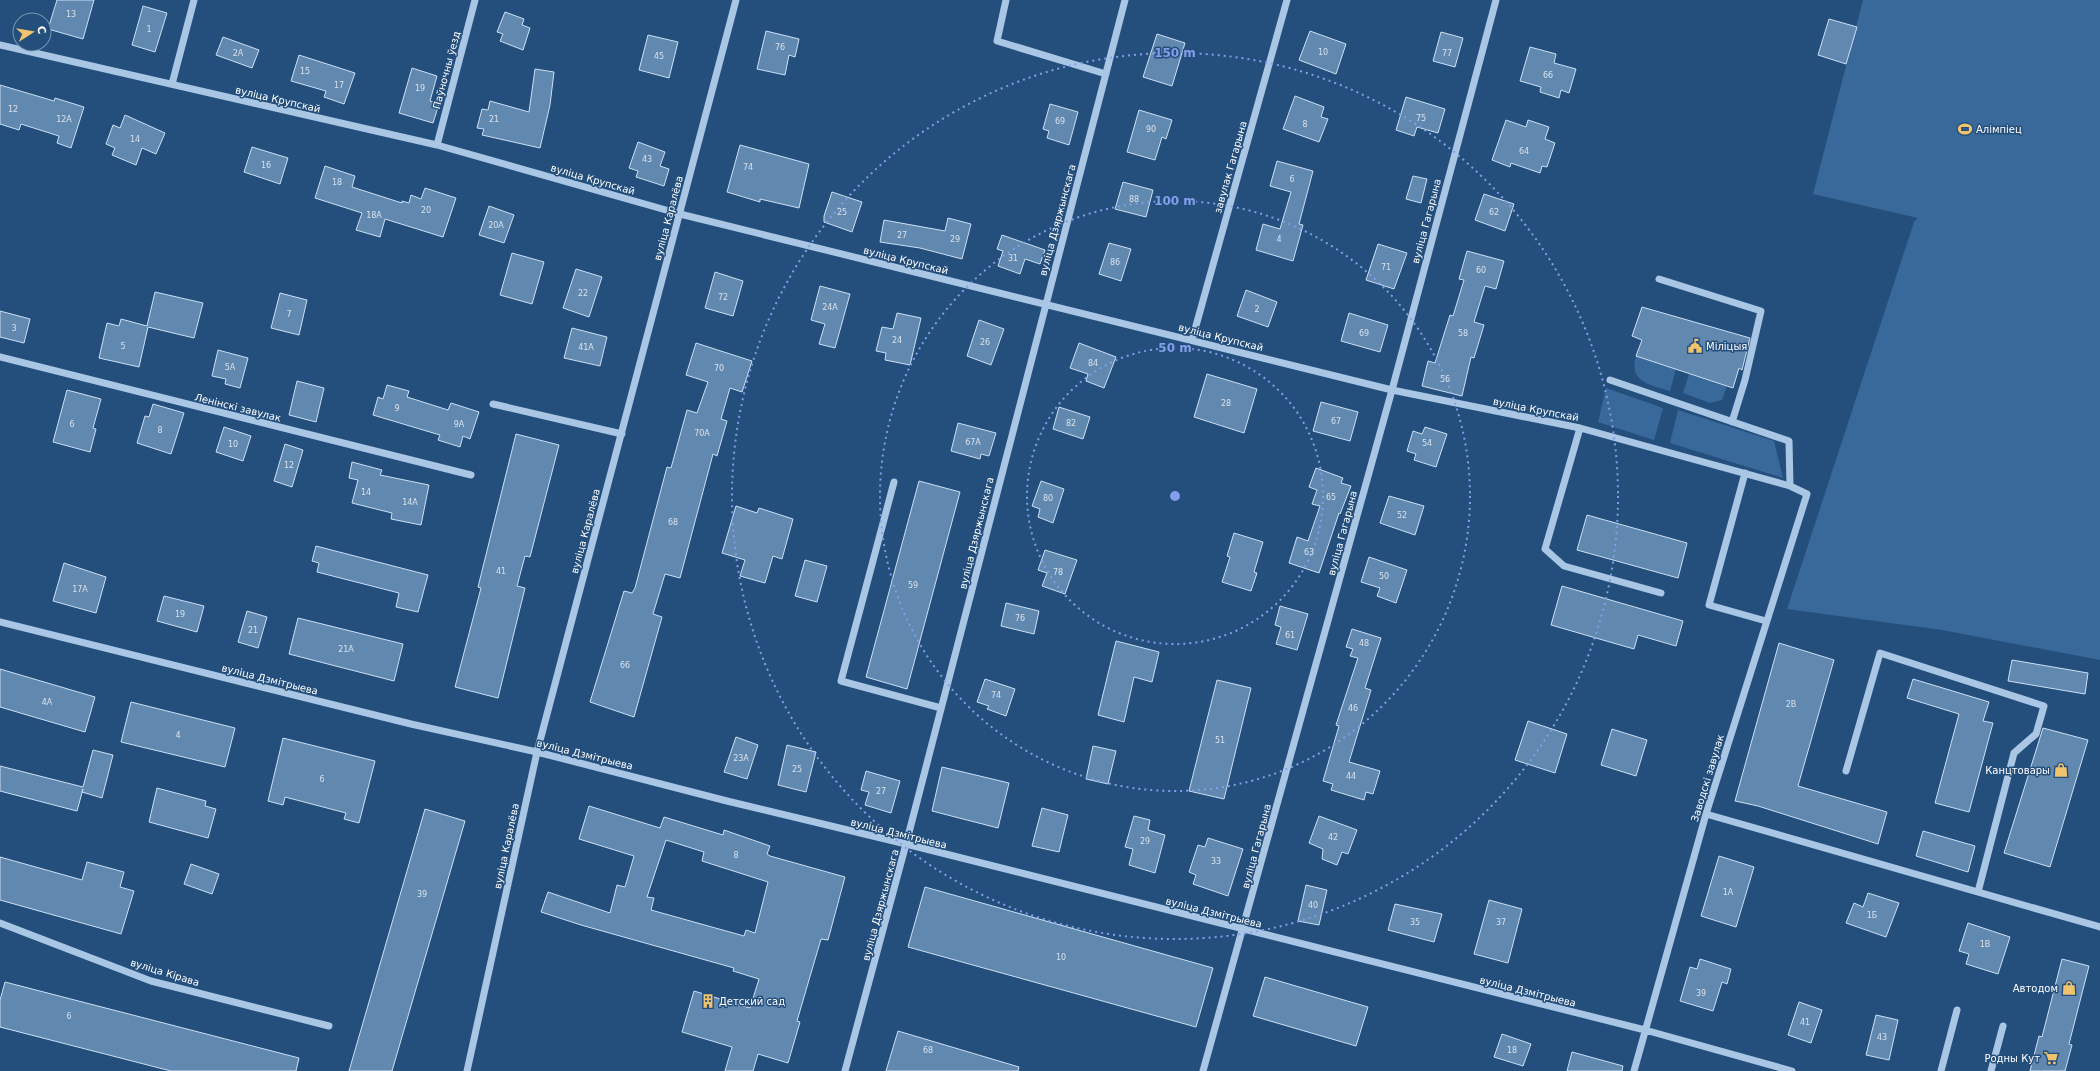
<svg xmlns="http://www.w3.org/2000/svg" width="2100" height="1071" font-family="'DejaVu Sans',sans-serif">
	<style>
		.green { fill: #38699a }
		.building { fill: #6188af; stroke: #cce0f4; fill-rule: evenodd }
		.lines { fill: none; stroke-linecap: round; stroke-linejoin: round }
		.minor { stroke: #a9c7e5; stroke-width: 7 }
		.ring { fill: none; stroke: #839eea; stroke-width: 2; stroke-dasharray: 2 4 }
		.labels { text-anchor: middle; stroke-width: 3; stroke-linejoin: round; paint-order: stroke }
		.number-label { font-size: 8px; fill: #d8e1eb }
		.street-label { font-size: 10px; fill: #fff; stroke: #244f7d }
		.poi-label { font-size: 10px; fill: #fff; stroke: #244f7d; text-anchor: start }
		.centre { fill: #839eea; stroke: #244f7d; stroke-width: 2 }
		.ring-label { font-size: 12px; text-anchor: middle; font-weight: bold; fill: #839eea; stroke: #244f7d; stroke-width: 3; stroke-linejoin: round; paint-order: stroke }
	</style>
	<rect width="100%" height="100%" fill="#244f7d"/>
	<!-- green -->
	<path class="green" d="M1863,0H2100V660L1942,630L1787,609L1914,222L1918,218L1813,194Z
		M1636,356L1676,369L1670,391C1651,385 1628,382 1636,356Z
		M1689,374L1727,386L1722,400L1710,403L1683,393Z
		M1606,388L1663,408L1654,440L1598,422Z
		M1678,410L1774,441L1783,478L1670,443Z"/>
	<!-- building -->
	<path class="building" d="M57,0H94L83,39L48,29Z
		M143,6L167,13L155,52L132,45Z
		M505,12L524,19L522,25L530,28L523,50L500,41L503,34L497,32Z
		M1829,19L1857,27L1846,64L1818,55Z
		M766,31L799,39L795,57L789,55L785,75L757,69Z
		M1310,31L1346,44L1336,74L1299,60Z
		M1441,32L1463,38L1455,67L1433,61Z
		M1157,34L1185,43L1172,86L1143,77Z
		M648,35L678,42L669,78L639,70Z
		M223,37L259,50L252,68L216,55Z
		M1530,47L1556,54L1554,63L1576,69L1569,93L1561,90L1559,98L1540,92L1541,87L1520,81Z
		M299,55L355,73L344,104L324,97L326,91L291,81Z
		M412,68L437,76L430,101L439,104L433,123L399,113Z
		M535,69L554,72L550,105L540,148L482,135L484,129L477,128L482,109L488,110L490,101L529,112Z
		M0,85L54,101L55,98L84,107L71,148L57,143L59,136L21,124L19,130L0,124Z
		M1295,96L1324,107L1321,117L1328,119L1319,142L1283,129Z
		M1406,97L1445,109L1438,133L1417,127L1414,136L1396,130Z
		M1050,104L1078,112L1069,145L1047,138L1049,131L1043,129Z
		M1139,110L1172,120L1166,139L1162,137L1155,160L1127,152Z
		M125,115L165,133L156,154L142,148L136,165L112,155L115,148L106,144L113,125L120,128Z
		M1506,120L1526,127L1528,120L1549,127L1545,139L1555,143L1547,167L1542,166L1540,173L1511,163L1510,167L1492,160Z
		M638,142L665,152L660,166L669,169L664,186L636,177L638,171L629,168Z
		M740,145L809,164L799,208L760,199V202L727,192Z
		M252,147L288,158L280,184L244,172Z
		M1277,161L1313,171L1299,224L1303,225L1293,261L1256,250L1263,224L1280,229L1291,192L1270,186Z
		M325,166L355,176L352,187L402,203V201L409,203L411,195L421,199L425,188L456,198L443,237L385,219L380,237L356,230L362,213L315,198Z
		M1413,176L1427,179L1421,203L1406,199Z
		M1123,182L1153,190L1146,217L1115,209Z
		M832,192L862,202L852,232L824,222V216Z
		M1484,194L1514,204L1505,231L1475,220Z
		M489,206L514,215L504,243L479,235Z
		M948,218L971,224L962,259L920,248L880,242L884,220L945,231Z
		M1002,235L1045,250L1040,264L1025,259L1020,274L998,266L1003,251L997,249Z
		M1109,243L1131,249L1121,281L1099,274Z
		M1378,244L1407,253L1394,289L1366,280Z
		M1467,251L1504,261L1496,289L1485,286L1474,322L1484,325L1474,358L1471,357L1462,396L1422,386L1428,361L1435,363L1450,315L1453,316L1464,280L1459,279Z
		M512,253L544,262L532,304L500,295Z
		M576,269L602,277L589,317L563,308Z
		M715,272L743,281L733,316L705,308Z
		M820,286L850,294L835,348L819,344L825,324L811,320Z
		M1246,290L1277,302L1268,327L1237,316Z
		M155,292L203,303L194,338L148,327L139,367L99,358L107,323L119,326L121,319L147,326Z
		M280,293L307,300L299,335L271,328Z
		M1642,307L1750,338L1742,370L1739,368L1733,388L1636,356L1642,340L1632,336Z
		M0,311L30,319L24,343L0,337Z
		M897,313L921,318L910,365L885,360L886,353L876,351L882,327L893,329Z
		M1349,313L1388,325L1380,352L1341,341Z
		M979,320L1004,329L991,365L967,356Z
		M572,328L607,337L600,366L564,358Z
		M696,343L752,361L742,392L730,388L721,419L727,421L717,456L713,454L680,578L665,574L653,614L662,617L634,717L590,702L624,591L632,593L635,588L667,467L671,468L687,410L697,413L708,382L686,375Z
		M1079,343L1116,357L1104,388L1086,381L1088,374L1070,368Z
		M218,350L248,358L240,388L225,384L226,379L212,376Z
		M1207,374L1257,389L1244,433L1194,417Z
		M297,381L324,388L316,422L289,415Z
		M387,385L409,391L407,397L448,410L451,403L479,412L470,439L463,436L460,447L438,440L440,435L373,415L378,397L383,399Z
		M67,390L101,399L93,428L96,429L90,452L53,442Z
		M1321,402L1358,412L1350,441L1313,431Z
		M153,404L184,413L171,454L137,443L145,416L149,417Z
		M1059,407L1090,417L1083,439L1053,429Z
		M958,423L996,433L989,456L981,454L980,459L951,451Z
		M224,427L251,436L243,461L216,452Z
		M1425,427L1447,434L1436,467L1414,460L1416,454L1407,451L1413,431L1422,434Z
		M516,434L559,445L530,557L525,556L517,586L525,588L498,698L455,687L481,588L478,587Z
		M285,444L303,450L292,487L274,481Z
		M352,462L382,470L380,475L429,485L421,525L391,519L392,513L352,503L358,480L349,478Z
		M1316,468L1343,478L1341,483L1351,486L1340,514L1339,513L1319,573L1289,563L1297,537L1308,541L1320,506L1312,504L1317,490L1309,487Z
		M919,481L960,492L907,689L866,677Z
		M1041,481L1064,489L1053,523L1038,517L1040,509L1032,506Z
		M1389,496L1424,506L1415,535L1380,523Z
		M736,506L757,513L759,508L793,519L782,559L773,556L765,583L740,576L745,560L722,553Z
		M1587,515L1687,543L1678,578L1577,550Z
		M1234,533L1263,542L1254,572L1257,573L1251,591L1222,582L1230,557L1227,556Z
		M316,546L428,575L418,612L396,607L399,593L317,572L319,563L312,561Z
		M1045,550L1077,560L1065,594L1042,586L1047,573L1038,570Z
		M1369,557L1407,570L1396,603L1377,596L1380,588L1361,582Z
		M805,560L827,566L817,602L795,596Z
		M64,563L106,577L96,613L53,601Z
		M1562,586L1683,621L1676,646L1638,635L1634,649L1551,625Z
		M164,596L204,606L197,632L157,621Z
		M1006,603L1039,611L1034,634L1001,626Z
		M1280,606L1308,614L1297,650L1276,644L1281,627L1275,625Z
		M247,611L267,617L258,648L238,642Z
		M298,618L403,644L394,681L289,654Z
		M1352,629L1381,638L1365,688L1371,690L1349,762L1380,771L1373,794L1366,792L1364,800L1331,790L1333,784L1323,781L1339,726L1336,725L1358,658L1350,656L1353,649L1346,647Z
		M1116,641L1159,652L1152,682L1134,677L1124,722L1098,715Z
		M1779,643L1834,660L1798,786L1887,812L1878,844L1758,806L1735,801Z
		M2012,660L2088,673L2085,694L2008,681Z
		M0,669L95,697L85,732L0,707Z
		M985,679L1015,689L1006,716L987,709L989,706L977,702Z
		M1913,679L1989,702L1983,721L1993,723L1969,812L1935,803L1959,714L1907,698Z
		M1217,680L1251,688L1224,799L1189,791Z
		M131,702L235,728L225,767L121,742Z
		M1528,721L1567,734L1555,773L1515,760Z
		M2043,728L2088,740L2050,867L2004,853Z
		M1612,729L1647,740L1636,776L1601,765Z
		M736,737L758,745L747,779L724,772Z
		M283,738L375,761L359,823L344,819L346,813L285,797L283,805L268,801Z
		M787,745L816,752L806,792L778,785Z
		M1093,746L1116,751L1108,784L1086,779Z
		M93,750L113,755L102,798L82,792L83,789L77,811L0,791V766L83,787Z
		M942,767L1009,783L998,828L932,811Z
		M866,771L900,781L891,813L865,805L869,792L861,790Z
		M157,788L206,801L205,806L216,809L208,838L149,822Z
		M589,806L660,828L664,817L723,835L724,830L770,846L767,854L770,856L845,877L828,940L821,939L797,1021L800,1022L788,1063L758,1054L753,1071H725L732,1047L682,1032L694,991L750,1008L759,979L733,971L734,968L581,925L541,912L548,892L610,913L617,885L625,887L634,856L579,839ZM666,840L704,852L702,861L768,882L755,933L746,930L744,936L651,910L654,898L647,897Z
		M1042,808L1068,815L1059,852L1032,846Z
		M425,809L465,821L392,1071H349Z
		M1134,816L1150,820L1148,830L1165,835L1155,873L1129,865L1133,849L1125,847Z
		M1319,816L1357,830L1348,854L1342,852L1337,865L1322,859L1323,849L1309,843Z
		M1923,831L1975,846L1968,872L1916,856Z
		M1208,838L1243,849L1228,896L1193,884L1196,875L1189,872L1198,845L1205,847Z
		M1719,856L1754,867L1736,927L1701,916Z
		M0,857L82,880L87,862L124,872L120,887L134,891L121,934L0,900Z
		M191,864L219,874L212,894L184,884Z
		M1306,885L1327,890L1319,925L1298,921Z
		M925,887L1213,968L1196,1027L908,947Z
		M1868,893L1899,903L1886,937L1846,923L1854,903L1863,907Z
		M1489,900L1522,909L1508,963L1474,954Z
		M1395,904L1442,914L1434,942L1388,930Z
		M1968,923L2010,937L1998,974L1966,964L1969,954L1959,951Z
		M1700,959L1731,969L1727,984L1722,982L1713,1011L1680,1001L1690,967L1697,969Z
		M2062,959L2089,966L2069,1044L2072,1045L2065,1071H2030L2039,1036L2042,1037Z
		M1265,977L1368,1007L1356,1046L1253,1016Z
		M5,982L299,1058L296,1071H171L0,1027V1000Z
		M1799,1002L1822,1010L1811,1043L1788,1035Z
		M1876,1015L1898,1020L1889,1060L1866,1055Z
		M898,1031L1019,1067L1018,1071H886Z
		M1502,1034L1531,1044L1523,1066L1494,1057Z
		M1572,1052L1623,1066L1622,1071H1567Z"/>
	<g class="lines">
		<!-- minor -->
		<path class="minor" d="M1006,0L997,41L1106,74
			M0,45L437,145L680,214L1392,390L1580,428L1790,486L1807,494L1706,814L1634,1071
			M172,84L194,0
			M437,145L475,0
			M1659,279L1761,311L1745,380L1732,422
			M1192,340L1287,0
			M0,357L471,475
			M1610,380L1789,441L1790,486
			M493,404L622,434
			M1580,428L1545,549L1564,566L1661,593
			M1745,473L1709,605L1766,621
			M894,482L841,681L941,708
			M0,622L411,724L537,752L727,801L906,844L1645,1030L1792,1071
			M1846,771L1880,653L2044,706L2036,734L2014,753L1978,892
			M1706,814L2100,927
			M0,923L151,981L329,1026
			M467,1071L537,752L736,0
			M845,1071L906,844L1125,0
			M1203,1071L1392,390L1496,0
			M1941,1071L1957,1010
			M1991,1071L2003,1026"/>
	</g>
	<!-- distance rings -->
	<g class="ring">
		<circle cx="1175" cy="496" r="148"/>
		<circle cx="1175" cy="496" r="295"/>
		<circle cx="1175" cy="496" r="443"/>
	</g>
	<!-- icons -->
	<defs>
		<symbol id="stadium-bare" viewBox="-9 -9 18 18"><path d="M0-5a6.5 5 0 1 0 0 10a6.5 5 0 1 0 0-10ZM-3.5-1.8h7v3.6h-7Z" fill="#efc46c" stroke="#244f7d" stroke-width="2.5" paint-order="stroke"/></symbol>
		<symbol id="civic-bare" viewBox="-9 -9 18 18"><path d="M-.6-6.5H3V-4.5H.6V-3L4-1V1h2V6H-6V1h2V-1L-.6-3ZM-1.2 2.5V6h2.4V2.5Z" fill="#efc46c" stroke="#244f7d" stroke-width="2.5" paint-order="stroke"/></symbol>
		<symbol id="shop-bare" viewBox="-9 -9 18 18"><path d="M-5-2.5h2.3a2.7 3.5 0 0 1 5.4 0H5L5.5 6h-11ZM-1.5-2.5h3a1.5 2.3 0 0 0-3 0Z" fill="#efc46c" stroke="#244f7d" stroke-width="2.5" paint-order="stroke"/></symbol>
		<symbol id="building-bare" viewBox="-9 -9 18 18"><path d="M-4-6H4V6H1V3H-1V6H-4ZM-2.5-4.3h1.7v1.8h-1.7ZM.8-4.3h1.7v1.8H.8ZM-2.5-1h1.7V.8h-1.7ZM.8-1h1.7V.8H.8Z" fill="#efc46c" stroke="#244f7d" stroke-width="2.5" paint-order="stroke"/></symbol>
		<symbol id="supermarket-bare" viewBox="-9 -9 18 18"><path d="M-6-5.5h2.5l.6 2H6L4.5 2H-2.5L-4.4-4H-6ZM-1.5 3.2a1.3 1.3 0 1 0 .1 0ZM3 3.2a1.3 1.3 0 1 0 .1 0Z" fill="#efc46c" stroke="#244f7d" stroke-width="2.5" paint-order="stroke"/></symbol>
	</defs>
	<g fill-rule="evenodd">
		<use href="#stadium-bare" x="1955" y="119" width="20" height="20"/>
		<use href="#civic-bare" x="1685" y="336" width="20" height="20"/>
		<use href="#shop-bare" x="2051" y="760" width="20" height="20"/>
		<use href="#shop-bare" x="2059" y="978" width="20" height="20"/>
		<use href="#building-bare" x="698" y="991" width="20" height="20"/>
		<use href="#supermarket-bare" x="2041" y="1048" width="20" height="20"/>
	</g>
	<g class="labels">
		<!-- number labels -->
		<g class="number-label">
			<text x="71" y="17">13</text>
			<text x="149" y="32">1</text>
			<text x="780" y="50">76</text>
			<text x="1323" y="55">10</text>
			<text x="238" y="56">2А</text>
			<text x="1447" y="56">77</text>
			<text x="659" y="59">45</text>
			<text x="305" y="74">15</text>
			<text x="1548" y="78">66</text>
			<text x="339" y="88">17</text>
			<text x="420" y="91">19</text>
			<text x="13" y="112">12</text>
			<text x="1421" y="121">75</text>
			<text x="64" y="122">12А</text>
			<text x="494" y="122">21</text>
			<text x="1060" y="124">69</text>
			<text x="1305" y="127">8</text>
			<text x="1151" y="132">90</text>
			<text x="135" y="142">14</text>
			<text x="1524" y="154">64</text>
			<text x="647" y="162">43</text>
			<text x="266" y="168">16</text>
			<text x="748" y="170">74</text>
			<text x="1292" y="182">6</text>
			<text x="337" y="185">18</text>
			<text x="1134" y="202">88</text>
			<text x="426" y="213">20</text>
			<text x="842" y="215">25</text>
			<text x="1494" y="215">62</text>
			<text x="374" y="218">18А</text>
			<text x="496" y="228">20А</text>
			<text x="902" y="238">27</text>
			<text x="955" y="242">29</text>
			<text x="1279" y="242">4</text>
			<text x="1013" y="261">31</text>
			<text x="1115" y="265">86</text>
			<text x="1386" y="270">71</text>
			<text x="1481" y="273">60</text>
			<text x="583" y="296">22</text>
			<text x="723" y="300">72</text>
			<text x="830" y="310">24А</text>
			<text x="1257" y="312">2</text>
			<text x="289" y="317">7</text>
			<text x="14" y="331">3</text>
			<text x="1364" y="336">69</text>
			<text x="1463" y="336">58</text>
			<text x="897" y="343">24</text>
			<text x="985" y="345">26</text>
			<text x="123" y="349">5</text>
			<text x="586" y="350">41А</text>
			<text x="1093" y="366">84</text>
			<text x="230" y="370">5А</text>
			<text x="719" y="371">70</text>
			<text x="1445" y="382">56</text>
			<text x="1226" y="406">28</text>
			<text x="397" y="411">9</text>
			<text x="1336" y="424">67</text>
			<text x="1071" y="426">82</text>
			<text x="72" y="427">6</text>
			<text x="459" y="427">9А</text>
			<text x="160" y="433">8</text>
			<text x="702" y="436">70А</text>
			<text x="973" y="445">67А</text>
			<text x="1427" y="446">54</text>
			<text x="233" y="447">10</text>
			<text x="289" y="468">12</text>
			<text x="366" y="495">14</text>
			<text x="1331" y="500">65</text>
			<text x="1048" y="501">80</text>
			<text x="410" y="505">14А</text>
			<text x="1402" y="518">52</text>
			<text x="673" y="525">68</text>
			<text x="1309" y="555">63</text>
			<text x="501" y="574">41</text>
			<text x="1058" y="575">78</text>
			<text x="1384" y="579">50</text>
			<text x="913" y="588">59</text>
			<text x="80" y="592">17А</text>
			<text x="180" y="617">19</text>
			<text x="1020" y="621">76</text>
			<text x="253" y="633">21</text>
			<text x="1290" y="638">61</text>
			<text x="1364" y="646">48</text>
			<text x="346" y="652">21А</text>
			<text x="625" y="668">66</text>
			<text x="996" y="698">74</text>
			<text x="47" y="705">4А</text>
			<text x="1791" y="707">2В</text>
			<text x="1353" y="711">46</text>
			<text x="178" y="738">4</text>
			<text x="1220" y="743">51</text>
			<text x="741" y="761">23А</text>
			<text x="797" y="772">25</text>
			<text x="1351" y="779">44</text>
			<text x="322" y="782">6</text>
			<text x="881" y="794">27</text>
			<text x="1333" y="840">42</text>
			<text x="1145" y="844">29</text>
			<text x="736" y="858">8</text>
			<text x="1216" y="864">33</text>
			<text x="1728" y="895">1А</text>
			<text x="422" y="897">39</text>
			<text x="1313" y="908">40</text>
			<text x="1872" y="918">1Б</text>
			<text x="1415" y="925">35</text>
			<text x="1501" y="925">37</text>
			<text x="1985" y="947">1В</text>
			<text x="1061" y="960">10</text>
			<text x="1701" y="996">39</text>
			<text x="69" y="1019">6</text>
			<text x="1805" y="1025">41</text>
			<text x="1882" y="1040">43</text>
			<text x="928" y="1053">68</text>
			<text x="1512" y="1053">18</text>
		</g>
		<!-- street labels -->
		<g class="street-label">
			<text transform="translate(446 70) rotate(-75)" y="4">Паўночны ўезд</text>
			<text transform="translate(278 99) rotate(13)" y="4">вуліца Крупскай</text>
			<text transform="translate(1230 167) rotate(-74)" y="4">завулак Гагарына</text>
			<text transform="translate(593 179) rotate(16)" y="4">вуліца Крупскай</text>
			<text transform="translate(668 218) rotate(-75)" y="4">вуліца Каралёва</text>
			<text transform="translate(1057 220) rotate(-75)" y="4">вуліца Дзяржынскага</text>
			<text transform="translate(1426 221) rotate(-75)" y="4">вуліца Гагарына</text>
			<text transform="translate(906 260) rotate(14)" y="4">вуліца Крупскай</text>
			<text transform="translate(1221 337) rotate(14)" y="4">вуліца Крупскай</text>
			<text transform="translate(238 407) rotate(14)" y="4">Ленінскі завулак</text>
			<text transform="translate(1536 409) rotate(11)" y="4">вуліца Крупскай</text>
			<text transform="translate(585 531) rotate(-75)" y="4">вуліца Каралёва</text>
			<text transform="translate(976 533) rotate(-76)" y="4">вуліца Дзяржынскага</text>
			<text transform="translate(1342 533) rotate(-75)" y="4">вуліца Гагарына</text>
			<text transform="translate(270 679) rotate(14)" y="4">вуліца Дзмітрыева</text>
			<text transform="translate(585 754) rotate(14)" y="4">вуліца Дзмітрыева</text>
			<text transform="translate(1707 778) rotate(-73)" y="4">Заводскі завулак</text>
			<text transform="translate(899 833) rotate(14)" y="4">вуліца Дзмітрыева</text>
			<text transform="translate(506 846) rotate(-78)" y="4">вуліца Каралёва</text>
			<text transform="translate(1256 846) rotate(-75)" y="4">вуліца Гагарына</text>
			<text transform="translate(880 905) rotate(-75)" y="4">вуліца Дзяржынскага</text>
			<text transform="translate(1214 912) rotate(14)" y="4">вуліца Дзмітрыева</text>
			<text transform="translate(165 972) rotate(17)" y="4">вуліца Кірава</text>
			<text transform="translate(1528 991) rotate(14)" y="4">вуліца Дзмітрыева</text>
		</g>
		<!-- poi labels -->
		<g class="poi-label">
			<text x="1976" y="133">Алімпіец</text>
			<text x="1706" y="350">Міліцыя</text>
			<text x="2050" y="774" text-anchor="end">Канцтовары</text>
			<text x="2058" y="992" text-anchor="end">Автодом</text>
			<text x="719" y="1005">Детский сад</text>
			<text x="2040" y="1062" text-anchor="end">Родны Кут</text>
		</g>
	</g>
	<circle cx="1175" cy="496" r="6" class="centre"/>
	<g class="ring-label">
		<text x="1175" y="57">150 m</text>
		<text x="1175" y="205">100 m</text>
		<text x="1175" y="352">50 m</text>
	</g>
	<!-- north arrow -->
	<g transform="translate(32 32) rotate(78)"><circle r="19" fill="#244f7d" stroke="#7c95b1"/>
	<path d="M0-3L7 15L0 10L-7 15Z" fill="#efc46c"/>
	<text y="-6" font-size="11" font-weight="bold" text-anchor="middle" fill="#ffffff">С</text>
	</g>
</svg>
